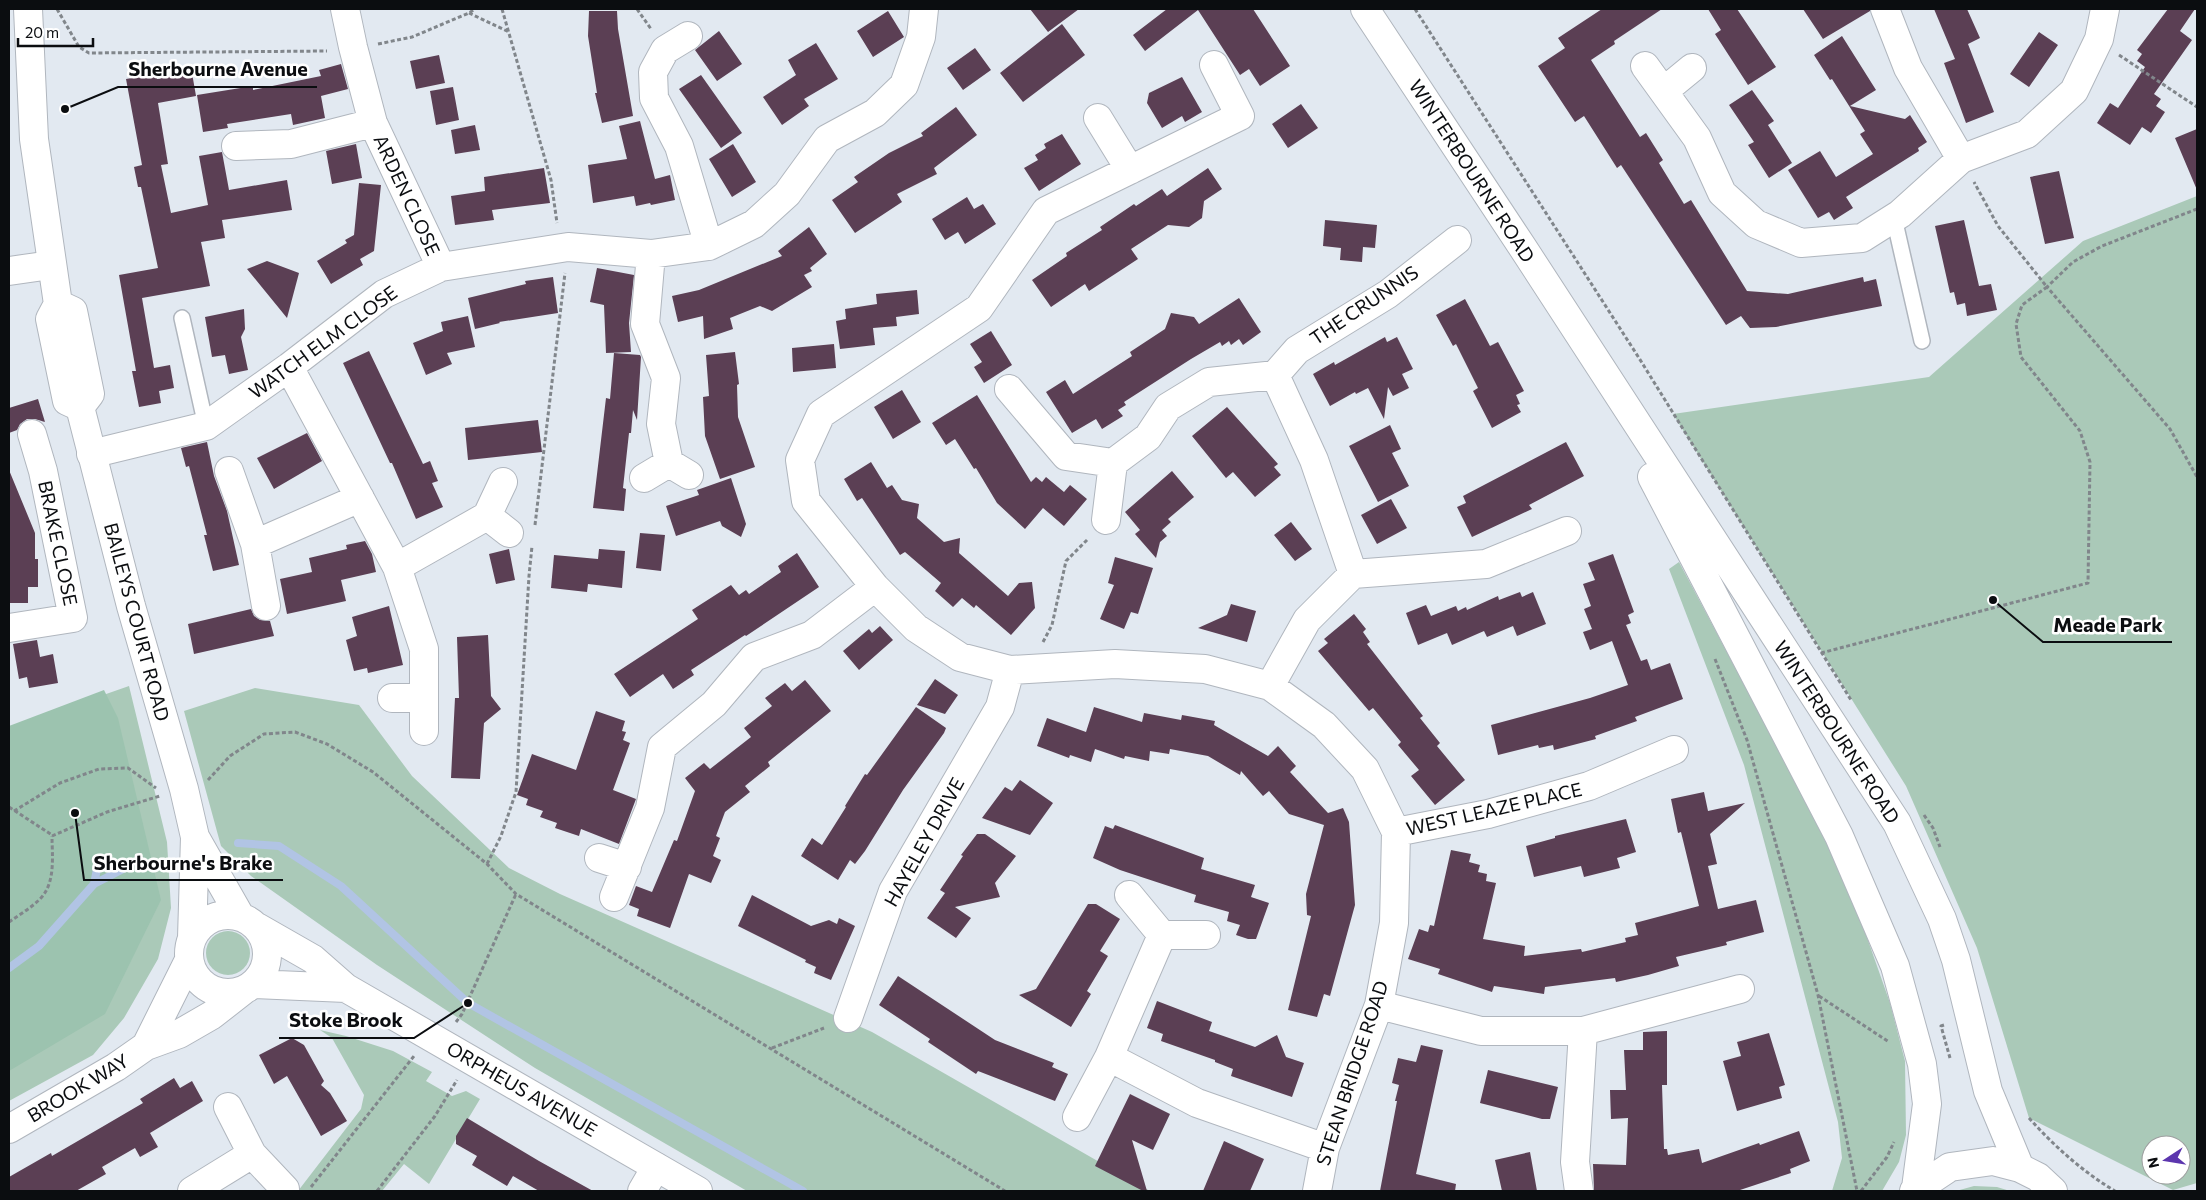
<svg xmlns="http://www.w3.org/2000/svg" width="2206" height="1200" font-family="Commissioner,sans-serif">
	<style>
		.green { fill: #aac9b8; fill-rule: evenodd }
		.forest { fill: #9cc3af }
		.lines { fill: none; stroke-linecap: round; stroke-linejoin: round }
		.stream { stroke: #b1c4e4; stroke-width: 8 }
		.building { fill: #5b3f54 }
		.lane-casing { stroke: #b0b6be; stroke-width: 18 }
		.street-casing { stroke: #b0b6be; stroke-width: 30 }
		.secondary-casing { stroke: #b0b6be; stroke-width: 30 }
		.path { stroke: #81868b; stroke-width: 3; stroke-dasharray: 4 2.5; stroke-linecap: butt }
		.lane { stroke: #fff; stroke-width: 15 }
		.street { stroke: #fff; stroke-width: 28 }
		.secondary { stroke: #fff; stroke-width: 28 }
		.labels { text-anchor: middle; stroke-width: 5; stroke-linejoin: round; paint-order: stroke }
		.street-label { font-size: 19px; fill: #0b0d10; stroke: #fff }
		.leader { fill: none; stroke: #0b0d10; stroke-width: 2 }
		.callout-dot { fill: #0b0d10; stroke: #fff; stroke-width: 2 }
		.callout-label { font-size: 20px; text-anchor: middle; font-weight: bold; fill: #0b0d10; stroke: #fff; stroke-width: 5; stroke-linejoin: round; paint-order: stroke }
	</style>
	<rect width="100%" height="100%" fill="#e2e9f1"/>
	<!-- green -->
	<path class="green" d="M2197,196V1183L2173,1190L2029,1118L1977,948L1906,786L1673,414L1929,377L2083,241ZM2151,1145H2181V1175H2151Z
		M1679,562L1825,837L1864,929L1890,1003L1905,1061L1906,1135L1899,1162L1882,1191H1832L1842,1158L1838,1122L1744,765L1669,569Z
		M129,686L167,842L171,908L158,959L124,1018L93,1055L9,1101V728Z
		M255,688L359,705L412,776L509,868L560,894L872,1032L1150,1191H747L535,1068L377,965L251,876L221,846L184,711Z
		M206 953a22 22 0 1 1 44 0a22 22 0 1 1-44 0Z
		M320,1030L346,1036L393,1051L432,1072L426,1081L452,1096L466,1091L480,1099L429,1184L404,1164L382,1191H298L361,1109L364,1095L332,1038Z
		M1974,1186L1997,1187L2010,1191H1956Z"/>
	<!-- forest -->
	<path class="forest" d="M104,690L118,718L161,900L105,1014L9,1071V726Z"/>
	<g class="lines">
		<!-- stream -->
		<path class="stream" d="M238,843L279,846L341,886L468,1003L803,1191
			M94,884L99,859
			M9,968L39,946L94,884L129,866"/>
	</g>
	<!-- building -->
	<path class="building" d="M1030,9H1079L1048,32Z
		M1167,9H1253L1290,66L1260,86L1249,69L1240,75L1198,10L1145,51L1133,35Z
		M1602,9H1662L1614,41L1615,44L1591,60L1640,137L1646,133L1663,160L1659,163L1684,204L1691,200L1747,291L1788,294L1863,277L1864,282L1876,279L1882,306L1776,327L1750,328L1741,316L1726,325L1621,165L1617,168L1584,116L1575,122L1538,66L1565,48L1558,38Z
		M1708,9H1737L1776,67L1748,85L1715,34L1721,30Z
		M1803,9H1870V11L1823,39Z
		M1934,9H1967L1980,38L1968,44L1994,112L1966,123L1944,63L1955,59Z
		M2168,9H2195L2180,31L2192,40L2154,94L2161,99L2156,106L2165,112L2151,133L2142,127L2130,145L2097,123L2110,103L2118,108L2145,67L2137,61L2142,54L2137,50Z
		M589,11H617L618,29L633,116L602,123L595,93H597L588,36Z
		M888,11L904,37L873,57L857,31Z
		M1062,24L1085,55L1023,102L1000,73Z
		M719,31L742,64L717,81L695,50Z
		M2039,32L2058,45L2029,87L2010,74Z
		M1842,36L1876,90L1850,106L1905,119L1910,115L1927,142L1918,148L1919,151L1846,197L1853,208L1834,220L1829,212L1818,218L1788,170L1820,151L1836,177L1873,154L1860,134L1865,131L1832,79L1830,80L1814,55Z
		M816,43L838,79L804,99L809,106L782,125L763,97L796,75L788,60Z
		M975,48L991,70L963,90L947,68Z
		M439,55L445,83L416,89L410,61Z
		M341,64L348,89L321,96L325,118L293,125L291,114L227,124L228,128L203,132L197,95L253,86V90L321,76L319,70Z
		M192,73L196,96L158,103L168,164L161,165L171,213L208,205L199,156L222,152L229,190L287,180L292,210L222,220L225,238L201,242L210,286L142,298L154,368L170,365L174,388L159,391L161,403L139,407L132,371H136L119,275L158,268L141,187H138L134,167L142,165L126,79L156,74L157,79Z
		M701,75L742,133L721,148L679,89Z
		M1182,77L1202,112L1185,122L1182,116L1162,128L1147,103L1149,93Z
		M453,87L459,120L436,125L430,91Z
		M1752,90L1774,121L1768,125L1792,163L1769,178L1748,145L1754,142L1729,105Z
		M1301,104L1318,128L1288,148L1272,124Z
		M956,107L977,135L934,168L937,174L897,194L902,202L855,233L832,200L858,182L854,177L889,153L923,136L921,133Z
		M640,121L655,179L670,175L675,200L651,205L650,203L636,206L634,196L593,203L588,165L627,159L619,126Z
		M475,125L480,150L455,154L451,130Z
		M2197,129V190L2175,138Z
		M1062,134L1081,164L1039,191L1024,168L1038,160L1035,155L1046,148L1044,144Z
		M356,144L362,178L332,184L326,151Z
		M733,144L756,182L732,197L709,159Z
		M544,168L550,203L492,210L494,220L455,225L451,196L485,191L484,177Z
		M1208,168L1222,189L1204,201L1202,218L1189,227L1168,225L1131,249L1138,259L1089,291L1085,284L1051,307L1032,280L1067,256L1066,253L1102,230L1100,227L1134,204L1136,206L1162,189L1167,196Z
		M2059,171L2074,238L2045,244L2030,177Z
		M359,183L381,185L374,251L360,259L363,265L331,284L317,261L347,243L345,240L354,235Z
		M967,197L974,209L983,204L996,224L965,244L958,232L945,240L932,219Z
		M1325,220L1377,225L1375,248L1363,247L1362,262L1340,260L1341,248L1323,246Z
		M1964,220L1979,286L1991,284L1997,310L1967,316L1965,303L1957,305L1954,292L1950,293L1935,226Z
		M809,227L827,254L810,268L812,271L804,275L812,287L772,311L760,306L730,318L733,329L704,339L703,316L678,322L672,296L699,290L782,256L778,251Z
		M267,261L299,273L287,318L247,269Z
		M597,268L634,275L629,323L631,352L606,353L604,305L590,302Z
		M553,277L558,313L499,322L500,323L475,329L468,298L526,284L525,281Z
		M917,290L919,314L896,317L897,326L873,328L875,345L840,349L836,321L846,319L845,309L877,304L876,294Z
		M1239,298L1261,332L1243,345L1239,339L1231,345L1229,341L1222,346L1220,342L1191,359L1124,402L1126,405L1118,410L1123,416L1102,429L1096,419L1072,433L1046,392L1065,380L1073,394L1132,356L1130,352L1165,329L1171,313L1194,317L1199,324Z
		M1465,299L1490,346L1498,342L1524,391L1516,395L1520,404L1517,405L1521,412L1492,428L1473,391L1478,388L1456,344L1453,346L1436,315Z
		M244,309L245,329L241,337L248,370L229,374L225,355L212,357L205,317Z
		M468,316L475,347L447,353L452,364L426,375L413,343L443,331L441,322Z
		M991,331L1012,365L984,383L974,367L982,362L970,344Z
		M1385,337L1387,342L1397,337L1413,369L1402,374L1409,388L1393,396L1388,387L1384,419L1368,388L1356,394L1355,392L1330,406L1313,374L1334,362L1335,365Z
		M834,344L836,368L793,372L792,348Z
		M369,351L423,464L430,461L438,481L432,483L443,507L416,519L392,463H390L343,363Z
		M735,352L739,384L737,385L738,417L755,467L720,479L705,436L703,397L709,396L706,355Z
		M614,353L640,355L641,357L637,420L633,410L631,433H629L623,488L626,489L624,511L593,508L606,398L610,399Z
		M902,390L921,422L893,439L874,407Z
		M977,395L1031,482L1036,477L1042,482L1046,477L1064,492L1070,485L1087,499L1064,526L1043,508L1025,529L997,503L976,468L974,469L955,439L946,445L932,423Z
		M38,399L45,422L35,419H27L20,424L17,430L9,433V408Z
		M1227,407L1278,464L1274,467L1281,475L1255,497L1233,472L1226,478L1192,436Z
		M538,420L542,452L468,460L465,428Z
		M1390,425L1401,449L1392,453L1409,486L1378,502L1349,446Z
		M307,433L322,461L274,489L257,458Z
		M207,442L214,476L227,511L239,565L213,571L204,535H207L189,466L186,467L181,448Z
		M1566,442L1584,476L1529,505L1532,509L1472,537L1457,507L1466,503L1463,496Z
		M871,462L887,488L892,485L902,500L919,504L917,518L944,542L960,538L959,553L1008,596L1019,583L1032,582L1035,608L1011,635L976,605L974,608L962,598L953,607L935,591L941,583L905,552L900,555L862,498L857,501L844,479Z
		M9,470L35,533V559H38V587H28V603H9Z
		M1172,471L1194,497L1168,519L1171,522L1162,530L1167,536L1160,542L1156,558L1135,534L1140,530L1125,512Z
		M731,478L746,524L741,537L722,526L720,521L676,536L666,506L699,495L697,490Z
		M1391,499L1407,528L1377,544L1361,515Z
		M1291,522L1312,549L1295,561L1274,535Z
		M640,533L665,535L661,571L636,568Z
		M365,541L372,554L376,572L341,580L346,601L287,614L280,579L312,572L309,558L347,549L346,545Z
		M509,549L515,580L496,584L489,554Z
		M599,549L625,551L622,588L588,584L587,592L551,588L554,555L598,559Z
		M797,553L819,587L746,636L745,635L691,670L694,675L673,689L663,674L630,697L614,674L698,619L692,610L731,585L739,595L746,590L749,594L781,572L778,566Z
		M1613,554L1634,612L1628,615L1631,623L1626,625L1641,661L1647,659L1651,670L1670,663L1683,699L1635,717L1637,721L1595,736L1596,739L1554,750L1553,745L1539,748L1538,745L1498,755L1491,725L1590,698L1628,685L1612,641L1590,650L1583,632L1592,629L1584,609L1591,606L1583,584L1595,580L1588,563Z
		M1115,557L1153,568L1138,614L1131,612L1124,629L1100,619L1114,585L1108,583Z
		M1520,592L1522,597L1533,592L1546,624L1517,636L1513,626L1487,637L1484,631L1452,645L1447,633L1418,645L1406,613L1426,605L1431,616L1456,606L1458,611L1466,607L1467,610L1498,596L1499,600Z
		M1231,604L1256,611L1247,642L1198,628L1227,615Z
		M389,606L403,665L368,673L367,668L354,671L346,640L357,636L352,617Z
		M251,609L254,616L260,620L270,621L274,636L194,654L188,624Z
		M1354,614L1366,629L1363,632L1370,642L1367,644L1423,716L1420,718L1440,743L1437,746L1465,780L1435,805L1411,776L1419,770L1398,745L1401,742L1373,708L1369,711L1318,651L1328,643L1324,639Z
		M880,626L893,640L859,670L843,651L869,629L872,633Z
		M488,635L491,696L501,709L484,723L480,779L451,778L455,698H459L457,637Z
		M37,640L40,657L53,654L58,683L29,688L27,677L19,679L13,644Z
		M935,679L958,695L945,714L917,705Z
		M805,680L831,711L768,762L770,766L745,786L750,792L725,812L716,836L720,838L713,856L721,860L711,883L689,874L670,928L637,916L639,909L629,905L636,886L652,892L674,840L677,841L695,791L685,778L704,763L710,769L751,737L744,728L772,706L765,698L785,683L792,691Z
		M916,707L946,728L944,733L903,790L865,851L855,864L850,860L838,880L801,856L812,838L822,845L846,807L845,806L865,774L867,775Z
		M1094,707L1142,722L1144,713L1181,720L1182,715L1215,721L1214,725L1268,756L1278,746L1296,766L1290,772L1328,813L1343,808L1349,822L1355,905L1330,996L1324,994L1317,1017L1288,1010L1311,916L1307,915L1306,894L1324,825L1289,814L1269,791L1263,796L1241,771L1240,775L1208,756L1170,749L1169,754L1150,751L1149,761L1125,756L1124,759L1095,749L1091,762L1070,755L1069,758L1037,746L1047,718L1086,732Z
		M596,711L625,721L622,731L626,732L623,740L630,743L613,790L636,799L619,844L581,829L579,836L555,828L557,823L540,817L543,811L526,805L528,799L517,795L532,754L576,770Z
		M1020,780L1053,803L1030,835L982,818L1005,787L1012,791Z
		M1704,792L1708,811L1745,803L1710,834L1717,864L1708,866L1718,909L1756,900L1764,932L1726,942L1727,945L1676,957L1679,966L1648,975L1616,982L1615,978L1545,987L1544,994L1494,986L1492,992L1438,974L1440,969L1408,959L1419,929L1428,932L1430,925L1434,926L1451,850L1471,854L1469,862L1480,865L1478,872L1487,874L1486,881L1496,883L1483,939L1525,946L1524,956L1581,949L1582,952L1626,942L1625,938L1638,935L1635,923L1699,906L1681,832L1678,833L1671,799Z
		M1626,819L1636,852L1617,858L1620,868L1584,877L1581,866L1534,877L1526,846L1555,838V836Z
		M1115,825L1204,858L1201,869L1255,885L1251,897L1269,903L1256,939H1248L1236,935L1240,925L1227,921L1229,912L1194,902L1196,895L1120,870L1093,858L1105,826L1113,829Z
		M977,834H985L1016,856L995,883L1000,897L955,907L971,918L956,938L927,918L945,893L940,890L963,856L961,855Z
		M752,895L811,926L829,920L837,924L839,918L855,926L831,980L814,973L816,967L805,962L806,960L738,926Z
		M1088,904H1096L1120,919L1100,951L1108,956L1087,991L1091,994L1071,1027L1019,995L1036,989Z
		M898,976L995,1040L1054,1063L1052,1067L1068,1074L1055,1101L978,1071L976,1074L928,1042L930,1039L879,1005Z
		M1157,1001L1212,1022L1209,1031L1255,1047L1277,1035L1286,1057L1304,1063L1292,1097L1231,1076L1233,1069L1215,1062V1060L1161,1041L1163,1034L1147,1028Z
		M1667,1031V1085H1662L1664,1149H1667L1668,1155L1699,1149L1702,1163L1759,1143L1760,1145L1799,1131L1810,1161L1790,1169L1791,1173L1737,1191H1594L1593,1164L1626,1165L1628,1118L1611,1119L1610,1090H1626L1624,1050H1643V1032Z
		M1769,1033L1785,1085L1779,1087L1782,1098L1737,1111L1723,1061L1741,1056L1737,1042Z
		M292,1038L304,1045L324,1081L321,1085L330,1093L347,1121L321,1136L287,1076L274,1084L259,1055Z
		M1421,1045L1443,1050L1416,1174L1456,1184L1455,1191H1380L1397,1101H1395L1399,1085L1392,1083L1398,1058L1416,1062Z
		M1488,1070L1558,1087L1550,1119H1542L1480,1103Z
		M174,1078L180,1088L192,1081L203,1101L150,1133L158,1147L140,1157L135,1148L102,1167L106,1174L76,1191H9V1177L51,1153L52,1156L102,1127L143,1103L140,1099Z
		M1130,1094L1170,1114L1153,1150L1132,1140L1147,1191H1143L1095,1166Z
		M467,1118L539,1161L593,1191H539L513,1176L507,1186L472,1165L477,1156L456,1144V1136Z
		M1224,1141L1264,1159L1250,1191H1203Z
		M1530,1152L1537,1191H1502L1495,1160Z"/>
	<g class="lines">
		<defs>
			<path id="lane" d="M1894,218L1922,341
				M182,318L206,426"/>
			<path id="street" d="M345,9L353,47L373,123L441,267
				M1885,9L1908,68L1961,159
				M688,36L665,50L653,72L654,98L679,146L709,246
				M1214,65L1240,116L1046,211L979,308L821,414L800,460L806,501L875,587L916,628L960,657L1010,670L1115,664L1205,669L1270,686L1324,725L1365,769L1396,832L1394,923L1379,1005L1325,1148L1317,1191
				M1645,66L1697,138L1722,193L1756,224L1801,243L1862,238L1900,214L1961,159L2027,134L2074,91L2099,39L2105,9
				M1664,91L1692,68
				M1098,118L1130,170
				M236,146L291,144L373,123
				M9,271L51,265
				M289,367L397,567L424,649V731
				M1009,389L1066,456L1113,463
				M91,454L206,426L289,367L384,294L441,267L568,247L651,254L709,246L754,224L787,194L827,139L875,113L904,85L921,37L924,9
				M669,463L689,475
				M229,471L255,544L266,606
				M644,478L669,463L661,424L666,378L645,324L651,254
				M487,516L509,533
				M1106,520L1113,463L1148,437L1168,407L1209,382L1275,375
				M255,544L360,498
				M397,567L487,516L503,482
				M1353,574L1486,564L1567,531
				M9,628L73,618L43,471L32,434
				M1270,686L1307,620L1353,574L1314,460L1275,375L1297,350L1388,294L1457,240
				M392,698H424
				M1396,832L1488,814L1589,786L1674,750
				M599,858L627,867
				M1129,895L1162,935
				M614,897L650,808L662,747L714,704L754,657L812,635L875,587
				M1379,1005L1481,1031H1583L1740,989
				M848,1018L893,891L1000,707L1010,670
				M1109,1057L1197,1103L1325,1148
				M228,1107L252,1154L285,1189
				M1077,1117L1109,1057L1162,935H1206
				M192,1191L252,1154
				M642,1191L656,1167
				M1579,1191L1575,1162L1583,1031"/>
			<path id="secondary" d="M28,9L34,139L58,304L50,319L67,401L80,407
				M1365,9L1523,248L1897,823L1942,919L1956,960L1988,1091L2020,1168
				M58,304L73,311L90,394L80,407L131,606L184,789L195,837L192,938
				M1652,477L1839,836L1895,966L1922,1064L1927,1104L1916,1188
				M195,837L240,916
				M189 954a39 39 0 1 1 78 0a39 39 0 1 1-78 0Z
				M257,927L313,959L346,988L698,1191
				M253,984L346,988
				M146,1046L189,960
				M9,1129L116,1067L146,1046L179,1034L212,1015L244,990
				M1914,1191L1950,1167L1993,1161L2020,1168L2038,1177L2053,1191"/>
		</defs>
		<!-- lane casing -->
		<use href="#lane" class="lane-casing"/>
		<!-- street casing -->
		<use href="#street" class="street-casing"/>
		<!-- secondary casing -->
		<use href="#secondary" class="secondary-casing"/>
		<!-- path -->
		<path class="path" d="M57,9L79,47L89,53L327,51
			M502,9L551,180L557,223
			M637,9L651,29
			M1415,9L1639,358L1851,700
			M469,13L509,32
			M378,44L412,37L469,13L475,9
			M2119,55L2197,107
			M2197,209L2102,246L2073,262L2047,287L2170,429L2197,477
			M535,525L565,273
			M1043,642L1052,625L1066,561L1088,539
			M1821,653L2088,583L2090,462L2080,431L2021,357L2016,324L2022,305L2047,287L1998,226L1974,182
			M1715,659L1747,740L1818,995L1857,1191
			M208,780L230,756L264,734L295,732L327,744L373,772L487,864L516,894L1005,1191
			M9,807L52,835
			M14,811L60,783L99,769L128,768L156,788
			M1924,815L1933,828L1940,847
			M52,836L107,812L160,796
			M487,864L501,836L516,792L529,576L532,546
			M9,922C19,915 31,908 40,899C56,883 52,856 52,836
			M1819,996L1889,1042
			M456,1022L462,1014L516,894
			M1944,1025L1941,1026L1950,1058
			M772,1048L824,1028
			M2029,1118C2054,1146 2083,1172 2115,1191
			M311,1187L414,1056
			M377,1191L435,1116L457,1080
			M1861,1191L1887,1157L1894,1142"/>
		<!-- lane -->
		<use href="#lane" class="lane"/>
		<!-- street -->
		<use href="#street" class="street"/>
		<!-- secondary -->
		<use href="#secondary" class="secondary"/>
	</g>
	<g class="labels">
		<!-- street labels -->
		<g class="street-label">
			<text transform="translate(1472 171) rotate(57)" y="7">WINTERBOURNE ROAD</text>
			<text transform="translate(407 195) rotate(65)" y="7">ARDEN CLOSE</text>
			<text transform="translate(1364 305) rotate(-34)" y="7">THE CRUNNIS</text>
			<text transform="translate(323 342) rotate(-36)" y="7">WATCH ELM CLOSE</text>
			<text transform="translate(58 543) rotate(78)" y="7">BRAKE CLOSE</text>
			<text transform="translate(137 622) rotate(75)" y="7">BAILEYS COURT ROAD</text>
			<text transform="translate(1837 732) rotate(57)" y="7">WINTERBOURNE ROAD</text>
			<text transform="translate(1494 809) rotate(-13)" y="7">WEST LEAZE PLACE</text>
			<text transform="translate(924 842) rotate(-61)" y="7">HAYELEY DRIVE</text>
			<text transform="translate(1352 1073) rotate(-72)" y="7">STEAN BRIDGE ROAD</text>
			<text transform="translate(78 1088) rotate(-31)" y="7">BROOK WAY</text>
			<text transform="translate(522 1089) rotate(30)" y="7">ORPHEUS AVENUE</text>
		</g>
	</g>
	<!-- callouts -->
	<path class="leader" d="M65 109L118 87H317M1993 600L2043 642H2172M75 813L84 880H283M468 1003L414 1038H279"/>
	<g class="callout-dot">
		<circle cx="65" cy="109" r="5"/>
		<circle cx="1993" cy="600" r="5"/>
		<circle cx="75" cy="813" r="5"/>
		<circle cx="468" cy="1003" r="5"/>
	</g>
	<g class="callout-label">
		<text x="218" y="76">Sherbourne Avenue</text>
		<text x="2108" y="632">Meade Park</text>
		<text x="183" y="870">Sherbourne's Brake</text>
		<text x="346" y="1027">Stoke Brook</text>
	</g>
	<!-- border -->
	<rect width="2206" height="1200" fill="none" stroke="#0b0d10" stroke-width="20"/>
	<!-- north arrow -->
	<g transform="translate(2166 1160) rotate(258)"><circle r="24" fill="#ffffff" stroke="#9d9e9f"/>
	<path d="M0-4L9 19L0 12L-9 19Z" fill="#5c36ae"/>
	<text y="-8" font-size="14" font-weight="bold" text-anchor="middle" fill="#0b0d10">N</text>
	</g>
	<!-- scale -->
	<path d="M18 38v8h75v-8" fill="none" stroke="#0b0d10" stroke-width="2.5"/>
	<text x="25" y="38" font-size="15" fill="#0b0d10" stroke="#ffffff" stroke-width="4" paint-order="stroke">20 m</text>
</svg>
